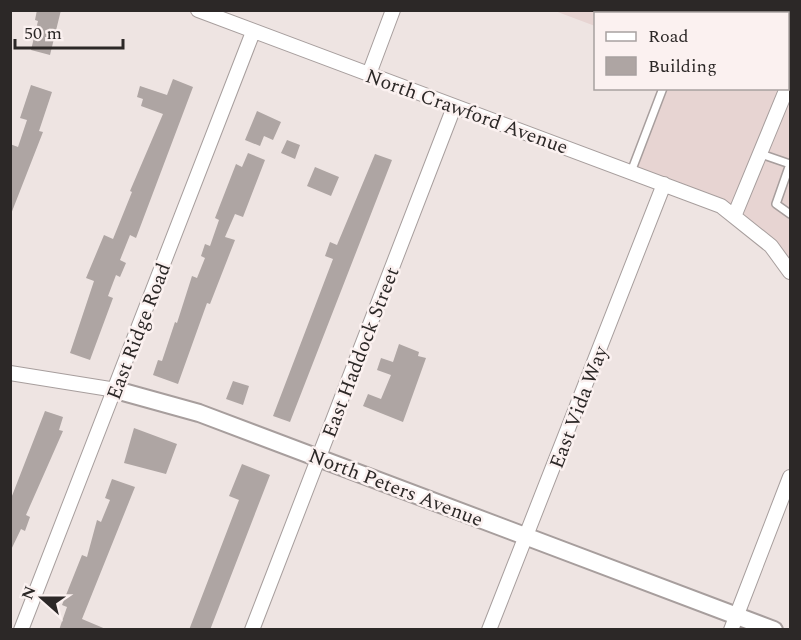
<svg xmlns="http://www.w3.org/2000/svg" width="801" height="640" font-family="Spectral,serif">
	<style>
		.built { fill: #e7d4d2 }
		.building { fill: #aea5a3 }
		.lines { fill: none; stroke-linecap: round; stroke-linejoin: round }
		.service-casing { stroke: #a79e9d; stroke-width: 10 }
		.minor-casing { stroke: #a79e9d; stroke-width: 16 }
		.tertiary-casing { stroke: #a79e9d; stroke-width: 20 }
		.service { stroke: #fff; stroke-width: 7 }
		.minor { stroke: #fff; stroke-width: 14 }
		.tertiary { stroke: #fff; stroke-width: 16 }
		.labels { text-anchor: middle; stroke-width: 5; stroke-linejoin: round; paint-order: stroke }
		.street-label { font-size: 20px; fill: #2c2827; stroke: #fbf1f0 }
	</style>
	<rect width="100%" height="100%" fill="#eee4e2"/>
	<!-- built -->
	<path class="built" d="M555,11H790V267L782,253L751,220L719,202L635,170L666,89L788,88V14H596L595,26Z"/>
	<!-- building -->
	<path class="building" d="M37,10H61L50,55L31,50L38,21L35,20Z
		M173,79L193,87L136,238L130,235L120,260L126,263L120,277L116,275L108,296L113,298L90,360L70,353L94,281L86,278L104,235L113,239L132,192L130,191L163,114L141,106L143,99L137,97L140,86L167,95Z
		M31,85L52,92L39,131L43,132L11,214L10,144L18,147L27,120L20,118Z
		M257,111L281,122L273,140L264,136L260,146L245,140Z
		M287,140L300,145L295,159L281,153Z
		M248,153L265,160L243,217L235,214L225,237L235,240L210,304L207,303L178,384L153,375L158,360L162,361L175,322L177,323L192,276L197,278L205,258L201,256L205,244L210,246L219,220L215,218L236,164L242,167Z
		M375,154L392,160L290,422L273,416L333,259L325,256L330,242L337,245Z
		M315,167L339,177L331,196L307,186Z
		M399,344L419,352L418,356L426,358L403,422L363,406L368,394L381,399L391,375L377,370L381,358L393,362Z
		M233,381L249,386L243,405L226,399Z
		M45,411L63,417L59,430L63,431L26,515L30,517L25,531L21,529L10,552V501Z
		M134,428L177,444L166,474L124,463Z
		M242,464L270,475L210,630H189L239,500L229,496Z
		M112,479L135,487L82,619L108,630H59L67,607L62,605L82,555L87,557L97,520L101,522L110,500L105,498Z"/>
	<g class="lines">
		<defs>
			<path id="service" d="M631,10L636,14
				M726,14L728,10
				M788,43L790,44
				M761,154L790,164L776,204L790,214
				M631,172L663,88"/>
			<path id="minor" d="M198,10L721,206L771,246L790,272
				M369,74L393,10
				M735,214L787,88
				M10,373L116,390
				M21,630L253,32
				M252,630L454,107
				M489,630L664,184
				M731,630L790,477"/>
			<path id="tertiary" d="M116,390L199,413L774,630"/>
		</defs>
		<!-- service casing -->
		<use href="#service" class="service-casing"/>
		<!-- minor casing -->
		<use href="#minor" class="minor-casing"/>
		<!-- tertiary casing -->
		<use href="#tertiary" class="tertiary-casing"/>
		<!-- service -->
		<use href="#service" class="service"/>
		<!-- minor -->
		<use href="#minor" class="minor"/>
		<!-- tertiary -->
		<use href="#tertiary" class="tertiary"/>
	</g>
	<g class="labels">
		<!-- street labels -->
		<g class="street-label">
			<text transform="translate(467 111) rotate(20)" y="7">North Crawford Avenue</text>
			<text transform="translate(138 331) rotate(-69)" y="7">East Ridge Road</text>
			<text transform="translate(360 352) rotate(-69)" y="7">East Haddock Street</text>
			<text transform="translate(578 407) rotate(-69)" y="7">East Vida Way</text>
			<text transform="translate(396 487) rotate(21)" y="7">North Peters Avenue</text>
		</g>
	</g>
	<!-- border -->
	<rect width="801" height="640" fill="none" stroke="#2c2827" stroke-width="24"/>
	<!-- legend -->
	<rect x="594" y="12" width="195" height="78" fill="#fbf1f0" stroke="#a8a1a0" stroke-width="1.5"/>
	<rect x="606" y="32" width="30" height="9" fill="#ffffff" stroke="#a8a1a0" stroke-width="1.5"/>
	<text x="648" y="42" font-size="18" fill="#2c2827">Road</text>
	<rect x="606" y="57" width="30" height="18" fill="#aea5a3" stroke="#a8a1a0" stroke-width="1.5"/>
	<text x="648" y="72" font-size="18" fill="#2c2827">Building</text>
	<!-- north arrow -->
	<g transform="translate(42 598) rotate(291)" stroke="#fbf1f0" stroke-width="4.5" paint-order="stroke">
	<path d="M0-4.5L10 22L0 15L-10 22Z" fill="#2c2827"/>
	<text y="-9" font-size="16" font-weight="bold" text-anchor="middle" fill="#2c2827">N</text>
	</g>
	<!-- scale -->
	<path d="M15 39v9h108v-9" fill="none" stroke="#2c2827" stroke-width="3"/>
	<text x="24" y="39" font-size="18" fill="#2c2827" stroke="#fbf1f0" stroke-width="4.5" paint-order="stroke">50 m</text>
</svg>
